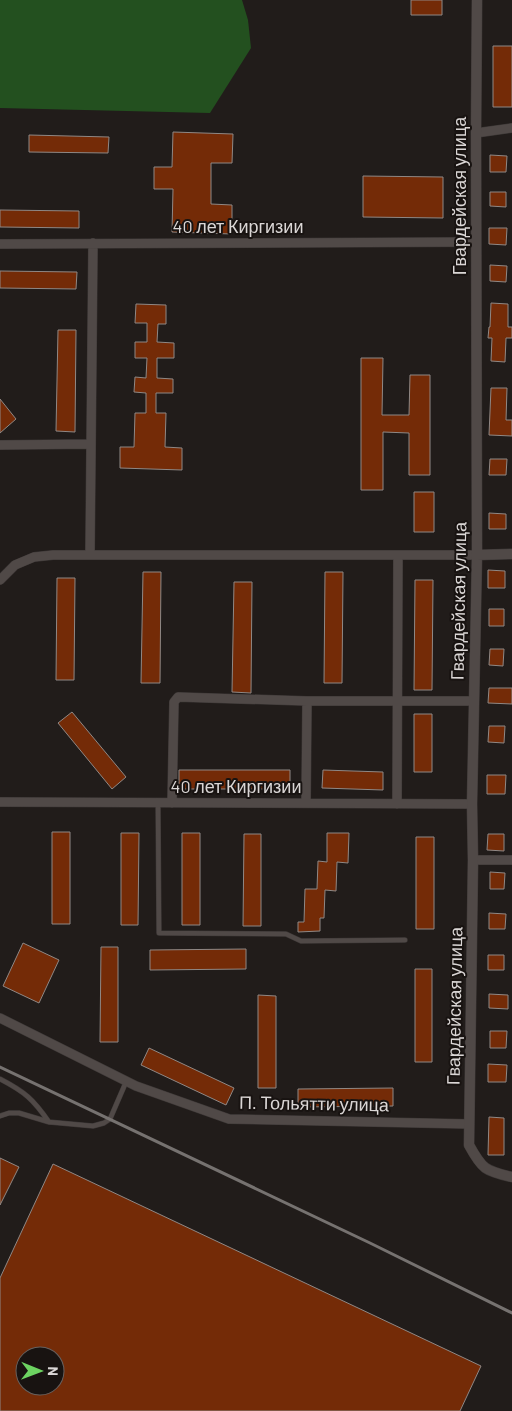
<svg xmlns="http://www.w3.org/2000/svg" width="512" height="1411" font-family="Barlow,sans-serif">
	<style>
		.green { fill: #23501f }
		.building { fill: #742b07; stroke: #8f8885; fill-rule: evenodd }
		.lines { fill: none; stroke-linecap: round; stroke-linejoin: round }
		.service-casing { stroke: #3d3837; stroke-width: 5.5 }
		.minor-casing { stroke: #3d3837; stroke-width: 10 }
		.tertiary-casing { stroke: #3d3837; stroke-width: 11 }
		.service { stroke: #504947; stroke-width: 4.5 }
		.minor { stroke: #504947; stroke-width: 9 }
		.tertiary { stroke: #504947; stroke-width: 10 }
		.rail { stroke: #767270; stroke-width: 3 }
		.labels { text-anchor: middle; stroke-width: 4; stroke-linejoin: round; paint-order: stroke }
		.street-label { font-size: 18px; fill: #dad6d5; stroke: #181311 }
	</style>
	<rect width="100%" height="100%" fill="#211c1a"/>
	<!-- green -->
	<path class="green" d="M0,0H242L248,20L251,48L210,113L0,108Z"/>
	<!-- building -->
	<path class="building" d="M411,0H442V15H411Z
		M493,46H512V107H493Z
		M173,132L233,134L232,163H211V204L232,205V234L172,232L173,189H154V167H172Z
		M29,135L109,137L108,153L29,152Z
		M490,155L507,156L506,172H490Z
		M363,176L443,177V218L363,217Z
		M490,192H506V207L490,206Z
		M0,210L79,211V228L0,227Z
		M489,228H507L506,245L489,244Z
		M490,265L507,266L506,282L490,281Z
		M0,271L77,272L76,289L0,288Z
		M491,303L508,304V327H512V338H506L505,362L491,361L492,338H488L489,327H490Z
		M136,304L166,305V324H158L157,342L174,343V358H157V378L173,379V393H156V413H166L165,447L182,448V470L120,468V447H134L135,413H146V393L134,392L135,377L146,378L147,358H135V342H147V323H135Z
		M58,330H76L75,432L56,431Z
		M361,358H383L382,415H409L410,375H430V475H409V433L383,432V490H361Z
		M491,388H507L506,420H512V436L489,435Z
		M0,399L16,419L0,433Z
		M490,459H507L506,475H489Z
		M414,492H434V532H414Z
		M489,513L506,514V529H489Z
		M488,570L505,571V588H488Z
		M143,572H161L160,683H141Z
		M325,572H343L342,683H324Z
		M57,578H75L74,680H56Z
		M415,580H433L432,690H414Z
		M234,582H252L251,693L232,692Z
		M489,609H504V626H489Z
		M490,649H504L503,666L489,665Z
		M489,688H512V704L488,703Z
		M72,712L126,777L112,789L58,723Z
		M414,714H432V772H414Z
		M489,726H505L504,743L488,742Z
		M179,770H290V789H179Z
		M323,770L383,772V790L322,788Z
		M487,775H506L505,794H487Z
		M52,832H70V924H52Z
		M121,833H139L138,925H121Z
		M182,833H200V925H182Z
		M327,833H349L348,863L337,862L336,891L325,890L324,918H320V931L298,932V922H304L305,889H317L318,861L327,862Z
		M244,834H261V926H243Z
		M488,834H504V851L487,850Z
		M416,837H434V929H416Z
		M490,872L505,873L504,889H490Z
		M489,913L506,914L505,929H489Z
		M23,943L59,960L39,1003L3,986Z
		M101,947H118V1042H100Z
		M246,949V969L150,970V950Z
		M488,955H504V970H488Z
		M415,969H432V1062H415Z
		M489,994L508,995V1009L489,1008Z
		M258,995L276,996V1088H258Z
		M490,1031H507L506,1048H490Z
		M149,1048L234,1088L226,1105L141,1065Z
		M488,1064L507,1065L506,1082H488Z
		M393,1088V1106L298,1107V1089Z
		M489,1117L504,1118V1155H488Z
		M0,1158L19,1167L0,1205Z
		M53,1164L481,1366L460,1411H0V1278ZM25,1356H55V1386H25Z"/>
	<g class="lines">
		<defs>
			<path id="service" d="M158,803L159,933L286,934L301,941L405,940
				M0,1079C25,1092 33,1099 49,1122
				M0,1116L9,1113H19L49,1122L93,1126L104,1123L110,1119L126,1082"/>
			<path id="minor" d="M476,133L512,128
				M0,244L476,242
				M0,445L91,444
				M90,554L93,243
				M0,580L15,565L34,557L53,555H477
				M0,802L472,804
				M172,803L174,702L178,697L307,701H474
				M306,803L307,701
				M397,804L398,555
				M473,860H512
				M0,1018L136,1086L229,1119L469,1124"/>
			<path id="tertiary" d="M477,0L476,133L477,555L472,804L473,860L469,1145C482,1169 485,1171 512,1177
				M477,555L512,554"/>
		</defs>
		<!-- service casing -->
		<use href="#service" class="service-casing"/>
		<!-- minor casing -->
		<use href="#minor" class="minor-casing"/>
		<!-- tertiary casing -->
		<use href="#tertiary" class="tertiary-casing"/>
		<!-- service -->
		<use href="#service" class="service"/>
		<!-- minor -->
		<use href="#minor" class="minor"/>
		<!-- tertiary -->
		<use href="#tertiary" class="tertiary"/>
		<!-- rail -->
		<path class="rail" d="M0,1067L370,1243L512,1313"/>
	</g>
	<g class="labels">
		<!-- street labels -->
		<g class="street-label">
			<text transform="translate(460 196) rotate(-90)" y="6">Гвардейская улица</text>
			<text x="238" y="233">40 лет Киргизии</text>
			<text transform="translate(459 601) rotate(-89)" y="6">Гвардейская улица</text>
			<text x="236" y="793">40 лет Киргизии</text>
			<text transform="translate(455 1006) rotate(-89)" y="6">Гвардейская улица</text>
			<text transform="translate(314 1104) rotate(1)" y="6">П. Тольятти улица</text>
		</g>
	</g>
	<!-- north arrow -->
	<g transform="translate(40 1371) rotate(91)"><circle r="24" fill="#181311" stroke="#66615f"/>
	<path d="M0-4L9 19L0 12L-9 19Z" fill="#6dd361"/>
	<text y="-8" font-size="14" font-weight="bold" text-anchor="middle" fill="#dad6d5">N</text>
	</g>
</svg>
